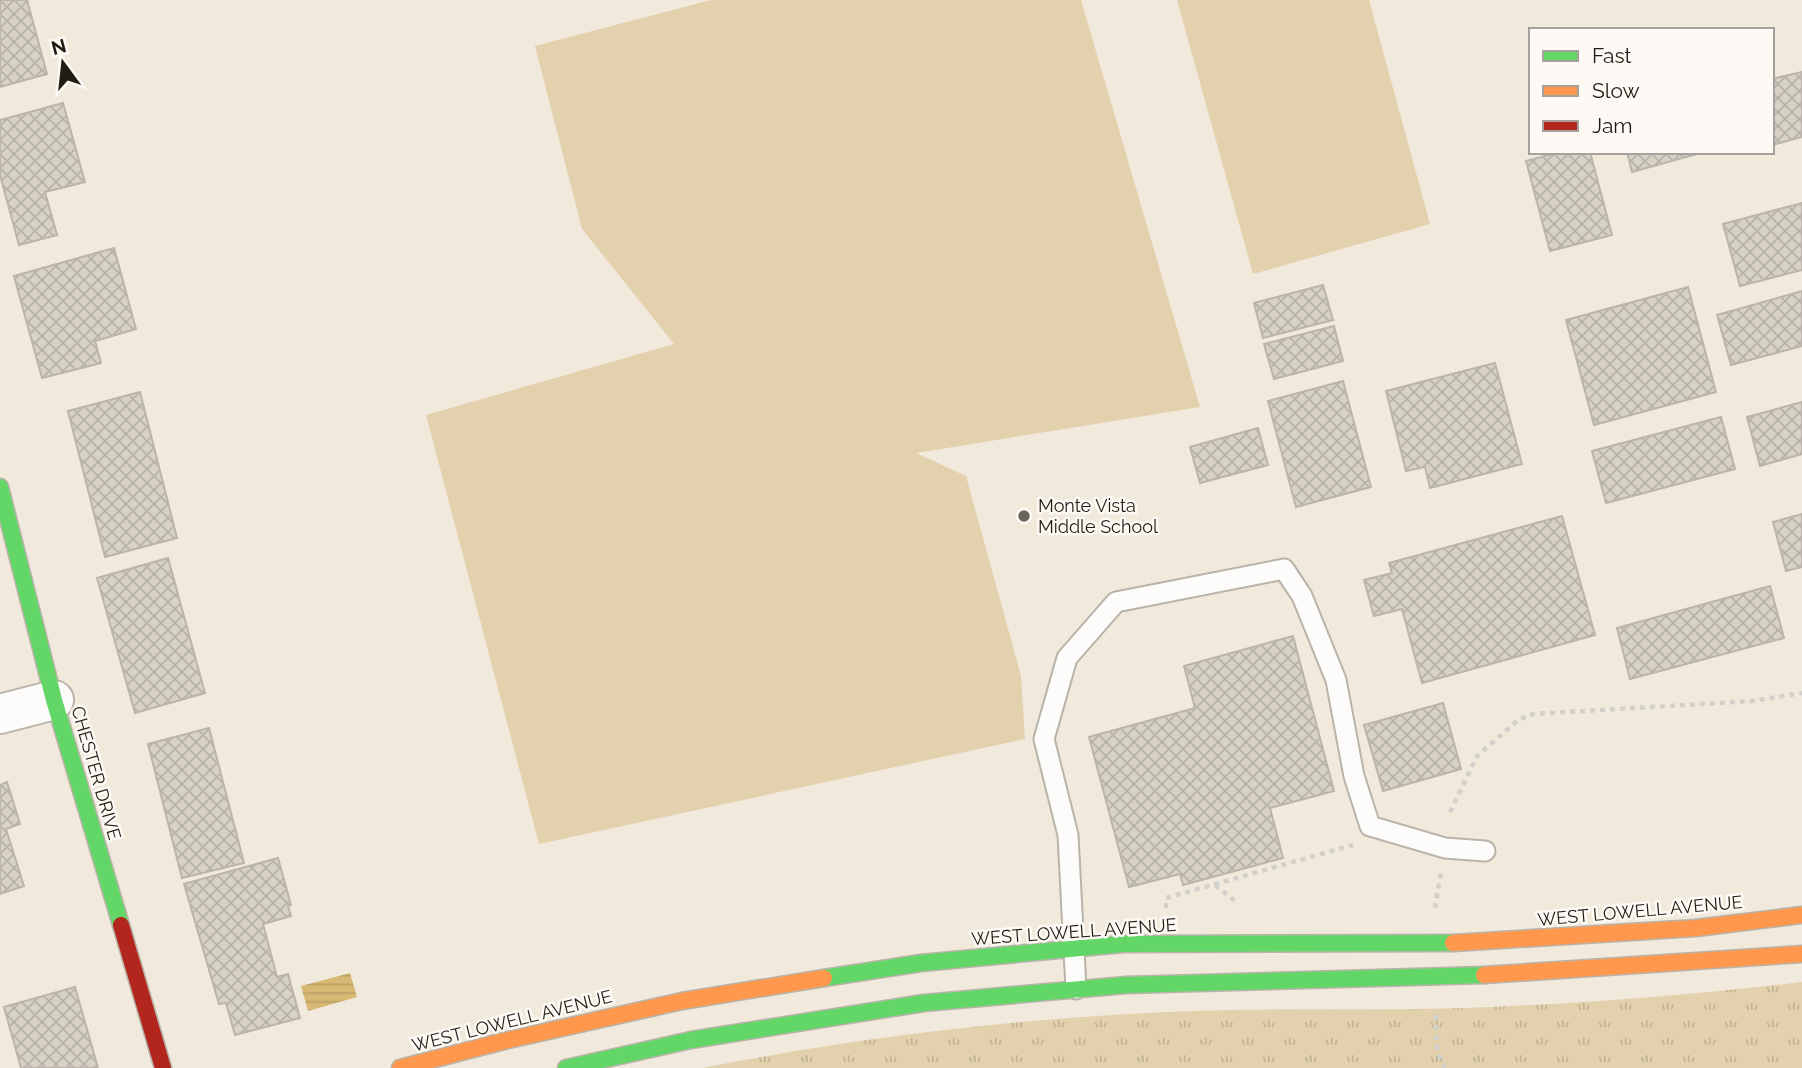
<svg xmlns="http://www.w3.org/2000/svg" width="1802" height="1068" font-family="Raleway,sans-serif">
	<style>
		.grass { fill: url(#grass-tufts) }
		.pitch { fill: #e3d1ae }
		.water { fill: url(#water-rules) }
		.building { fill: url(#building-cross-hatch); stroke: #bab4aa; stroke-width: 2 }
		.lines { fill: none; stroke-linecap: round; stroke-linejoin: round }
		.lane-casing { stroke: #b9b4a9; stroke-width: 23 }
		.street-casing { stroke: #b9b4a9; stroke-width: 42 }
		.fast-casing { stroke: #b9b4a9; stroke-width: 19 }
		.slow-casing { stroke: #b9b4a9; stroke-width: 19 }
		.jam-casing { stroke: #b9b4a9; stroke-width: 19 }
		.path { stroke: #d2d0cb; stroke-width: 4.5; stroke-dasharray: 5 5; stroke-linecap: butt }
		.lane { stroke: #fdfcfa; stroke-width: 19 }
		.street { stroke: #fdfcfa; stroke-width: 38 }
		.fast { stroke: #63d668; stroke-width: 16 }
		.slow { stroke: #ff974d; stroke-width: 16 }
		.jam { stroke: #b3261e; stroke-width: 16 }
		.poi-dot { fill: #6a645a; stroke: #fdfaf5; stroke-width: 2.5 }
		.labels { text-anchor: middle; stroke-width: 5; stroke-linejoin: round; paint-order: stroke }
		.poi-label { font-size: 18px; fill: #211d14; stroke: #fdfaf5; text-anchor: start }
		.street-label { font-size: 18px; fill: #211d14; stroke: #fdfaf5 }
	</style>
	<defs>
		<pattern id="grass-tufts" width="24" height="20" patternUnits="userSpaceOnUse" patternTransform="scale(1.75)"><rect width="24" height="20" fill="#e3d1ae"/><path d="M3 7l-1-3M5 7V3M7 7l1-3M15 17l-1-3M17 17v-4M19 17l1-3" fill="none" stroke="#c2b395"/></pattern>
		<pattern id="water-rules" width="6" height="5" patternUnits="userSpaceOnUse" patternTransform="scale(1.75)"><rect width="6" height="5" fill="#d8b974"/><path d="M0 2.5h6" fill="none" stroke="#b99f64"/></pattern>
		<pattern id="building-cross-hatch" width="8" height="8" patternUnits="userSpaceOnUse" patternTransform="scale(1.75)"><rect width="8" height="8" fill="#d7d1c6"/><path d="M0 0l8 8M0 8l8-8" fill="none" stroke="#b8b3a9"/></pattern>
	</defs>
	<rect width="100%" height="100%" fill="#f1e9db"/>
	<!-- grass -->
	<path class="grass" d="M1802,982V1068H703C865,1036 1029,1017 1193,1011C1284,1008 1374,1011 1465,1008C1578,1004 1690,995 1802,982Z"/>
	<!-- pitch -->
	<path class="pitch" d="M711,0H1081L1200,407L916,453L966,476L1021,676L1025,739L539,844L426,415L674,344L582,229L535,46Z
		M1177,0H1369L1430,224L1253,274Z"/>
	<!-- water -->
	<path class="water" d="M350,973L357,997L308,1011L301,986Z"/>
	<!-- building -->
	<path class="building" d="M0,0H27L47,74L0,87Z
		M1802,72V137L1772,145V79Z
		M63,103L85,182L45,192L57,235L19,245L0,175V120Z
		M1560,152H1590L1612,235L1550,251L1526,161Z
		M1627,152H1704L1632,172Z
		M1802,203V270L1740,286L1723,224Z
		M114,248L136,329L95,341L101,363L42,378L14,276Z
		M1323,285L1333,320L1263,338L1254,303Z
		M1688,287L1716,392L1594,425L1566,320Z
		M1802,291V346L1731,365L1717,315Z
		M1334,326L1343,361L1274,379L1264,344Z
		M1495,363L1522,464L1430,488L1425,467L1406,471L1386,391Z
		M1343,381L1371,487L1296,507L1268,401Z
		M140,392L177,538L105,557L68,411Z
		M1802,402V454L1760,466L1747,417Z
		M1721,417L1735,469L1606,503L1592,451Z
		M1258,428L1268,465L1200,483L1190,447Z
		M1802,514V567L1786,571L1773,522Z
		M1562,516L1595,635L1422,683L1402,609L1374,616L1364,580L1392,573L1389,563Z
		M168,558L205,693L135,713L97,578Z
		M1770,586L1784,638L1630,679L1617,628Z
		M1293,636L1334,791L1270,808L1283,858L1183,885L1180,874L1129,887L1089,737L1195,708L1184,666Z
		M1443,703L1461,769L1383,791L1364,725Z
		M209,728L244,863L182,878L148,744Z
		M7,782L20,824L6,829L24,886L0,894V785Z
		M278,858L291,905L288,906L291,916L263,924L277,977L288,974L300,1018L235,1035L226,1003L219,1004L184,884Z
		M75,987L98,1068H21L4,1007Z"/>
	<g class="lines">
		<defs>
			<path id="lane" d="M1076,989L1068,835L1044,739L1067,658L1116,602L1284,569L1302,596L1336,680L1354,776L1370,826L1445,848L1485,851"/>
			<path id="street" d="M0,714L54,700"/>
			<path id="fast" d="M0,487L54,700L121,925
				M824,978L921,963L1123,944L1453,943
				M566,1068L691,1040L924,1003L1126,985L1484,975"/>
			<path id="slow" d="M1453,943L1696,928L1802,915
				M1484,975L1802,954
				M400,1068L504,1041L682,1001L824,978"/>
			<path id="jam" d="M121,925L163,1068"/>
		</defs>
		<!-- lane casing -->
		<use href="#lane" class="lane-casing"/>
		<!-- street casing -->
		<use href="#street" class="street-casing"/>
		<!-- fast casing -->
		<use href="#fast" class="fast-casing"/>
		<!-- slow casing -->
		<use href="#slow" class="slow-casing"/>
		<!-- jam casing -->
		<use href="#jam" class="jam-casing"/>
		<!-- path -->
		<path class="path" d="M1450,812L1477,756L1518,720L1533,714L1752,701L1802,693
			M1215,885L1235,901
			M1166,908V898L1353,845
			M1435,908L1441,872
			M1436,1015L1437,1050L1445,1068"/>
		<!-- lane -->
		<use href="#lane" class="lane"/>
		<!-- street -->
		<use href="#street" class="street"/>
		<!-- fast -->
		<use href="#fast" class="fast"/>
		<!-- slow -->
		<use href="#slow" class="slow"/>
		<!-- jam -->
		<use href="#jam" class="jam"/>
	</g>
	<!-- markers -->
	<circle class="poi-dot" cx="1024" cy="516" r="7"/>
	<g class="labels">
		<!-- poi labels -->
		<g class="poi-label">
			<text x="1038" y="512">Monte Vista<tspan x="1038" dy="21">Middle School</tspan></text>
		</g>
		<!-- street labels -->
		<g class="street-label">
			<text transform="translate(96 773) rotate(74)" y="6">CHESTER DRIVE</text>
			<text transform="translate(1640 911) rotate(-5)" y="6">WEST LOWELL AVENUE</text>
			<text transform="translate(1074 932) rotate(-4)" y="6">WEST LOWELL AVENUE</text>
			<text transform="translate(512 1021) rotate(-14)" y="6">WEST LOWELL AVENUE</text>
		</g>
	</g>
	<!-- legend -->
	<rect x="1529" y="28" width="245" height="126" fill="#fdfaf5" stroke="#a5a29b" stroke-width="2"/>
	<rect x="1543" y="51" width="35" height="10" fill="#63d668" stroke="#a5a29b" stroke-width="2"/>
	<text x="1592" y="63" font-size="21" fill="#211d14">Fast</text>
	<rect x="1543" y="86" width="35" height="10" fill="#ff974d" stroke="#a5a29b" stroke-width="2"/>
	<text x="1592" y="98" font-size="21" fill="#211d14">Slow</text>
	<rect x="1543" y="121" width="35" height="10" fill="#b3261e" stroke="#a5a29b" stroke-width="2"/>
	<text x="1592" y="133" font-size="21" fill="#211d14">Jam</text>
	<!-- north arrow -->
	<g transform="translate(63 63) rotate(345)" stroke="#fdfaf5" stroke-width="5" paint-order="stroke">
	<path d="M0-5L12 26L0 18L-12 26Z" fill="#211d14"/>
	<text y="-10" font-size="19" font-weight="bold" text-anchor="middle" fill="#211d14">N</text>
	</g>
</svg>
